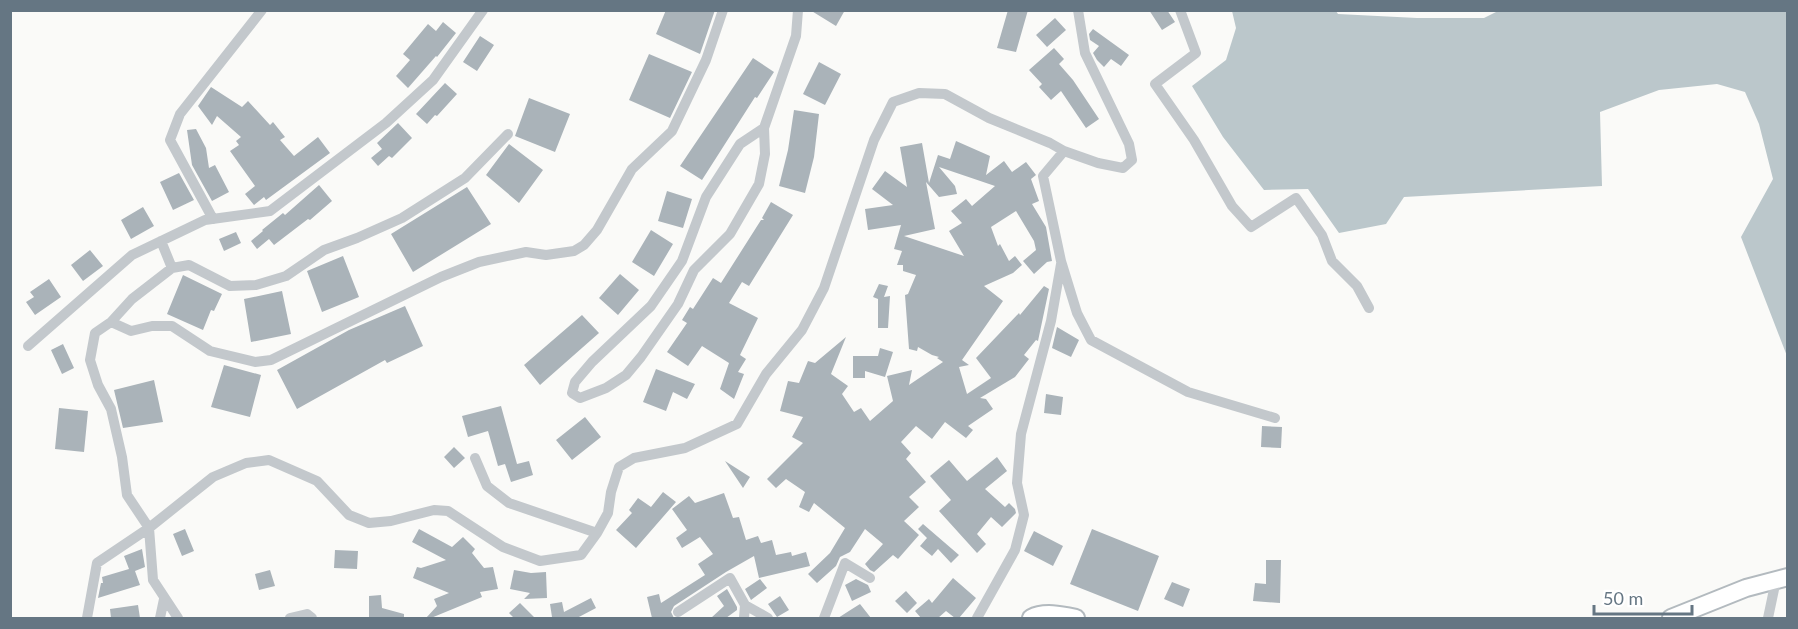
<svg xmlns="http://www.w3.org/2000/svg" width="1798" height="629" font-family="Lato,sans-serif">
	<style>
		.water { fill: #bbc7cb }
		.building { fill: #aab3b9; fill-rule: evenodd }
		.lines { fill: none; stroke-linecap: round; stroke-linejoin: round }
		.secondary-casing { stroke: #b3babf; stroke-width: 20 }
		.street { stroke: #c3c8cc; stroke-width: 10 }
		.secondary { stroke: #fff; stroke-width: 16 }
	</style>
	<rect width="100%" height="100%" fill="#fafaf8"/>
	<!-- water -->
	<path class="water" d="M1336,11L1338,14L1417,18H1484L1500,10L1787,11V356L1741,237L1773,179L1759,124L1745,92L1717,84L1659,90L1600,112L1602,186L1404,197L1386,224L1339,233L1308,189L1264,190L1223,137L1192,86L1226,60L1236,28L1232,11Z"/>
	<!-- building -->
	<path class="building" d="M666,10H715L700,54L656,34Z
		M810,10H845L836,26Z
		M1008,10H1028L1016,52L997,48Z
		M1149,10H1167L1175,22L1162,30Z
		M1055,18L1066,30L1047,47L1036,35Z
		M443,22L456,33L437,57L436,56L408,88L396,76L410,60L403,54L428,24L436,31Z
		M1093,29L1129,55L1121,66L1111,59L1104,67L1097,60L1093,53L1099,46L1090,40L1089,34Z
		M480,36L494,45L477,71L463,62Z
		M1054,48L1064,59L1059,64L1073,80L1099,119L1086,128L1061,91L1051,100L1039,87L1042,84L1029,70Z
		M649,54L692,72L670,118L629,100Z
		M753,58L774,72L757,98L755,97L702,180L680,166Z
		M819,62L841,74L825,105L803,94Z
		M445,83L457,94L437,116L435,115L427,124L416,114Z
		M211,87L242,107L248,101L270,125L273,122L285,137L280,140L294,156L318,137L330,153L266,200L264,197L254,205L245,194L255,186L230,151L239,145L236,141L241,137L217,116L212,125L198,106Z
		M529,98L570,114L555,152L515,136Z
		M794,110L819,114L814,157L805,193L779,186L788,150Z
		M398,123L412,138L392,158L389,156L378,166L371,158L382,149L377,143Z
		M196,129L206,148L209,168L215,165L229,192L212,201L192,165L187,130Z
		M956,141L990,156L986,175L1004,161L1012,172L1026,162L1036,175L1031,179L1039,201L1032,204L1046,227L1052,261L1047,262L1034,274L1023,261L1036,250L1034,241L1016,211L991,227L998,246L1000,244L1009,261L1015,256L1022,265L1013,273L984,286L1003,301L962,360L969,365L959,367L967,394L991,378L976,358L1019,313L1020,315L1044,286L1049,289L1038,341L1036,340L1024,355L1029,359L1015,377L980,398L986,399L993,409L968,426L973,430L966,438L945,422L932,439L916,426L901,442L911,453L906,459L926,482L909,497L919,507L904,521L919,535L898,559L893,555L874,572L870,570L865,564L883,544L865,529L850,552L840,557L836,566L817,583L808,574L830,553L845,528L814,503L809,512L799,507L805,492L786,479L776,488L767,479L803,443L792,437L803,417L780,411L788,381L799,383L808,361L815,363L846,337L831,374L848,386L842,394L854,412L861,408L870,421L893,401L887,376L912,370L909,385L943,362L937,358L939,357L932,355L918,347L917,351L909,349L905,295L908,294L916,275L903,271V265H897L902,251L894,249L901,225L868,230L865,209L893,205L872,189L885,171L907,187L900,147L922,143L929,183L938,155L950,159ZM939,167L995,186L972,206L966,199L951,211L962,223L949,231L964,256L904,236L935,229L926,182L939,197L957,194L955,186Z
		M509,144L543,170L519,203L486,175Z
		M179,173L194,200L173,210L160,182Z
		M319,185L332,201L310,220L308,219L274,245L269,239L257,249L251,241L263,231L262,230L283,213L285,215Z
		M467,187L491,224L413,272L391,234Z
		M667,191L692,199L683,228L658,221Z
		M771,202L793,215L749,286L742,282L729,303L758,318L740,355L746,359L738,372L744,374L734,399L720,389L729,363L702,346L688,366L667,352L687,323L682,320L690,307L693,309L713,278L721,283L761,220H764L762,218Z
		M143,207L154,226L131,239L121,220Z
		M651,230L673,244L654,276L632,262Z
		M236,232L241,243L224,251L219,239Z
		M90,250L103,266L83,281L71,265Z
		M343,256L359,297L322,312L307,271Z
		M620,274L639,290L618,315L599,298Z
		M183,275L222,294L214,311L211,310L203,330L167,314Z
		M49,279L61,297L35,315L26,302L34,297L30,292Z
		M879,284L888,286L884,297L890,296L888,328H878V299L873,297Z
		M282,291L291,334L251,342L244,299Z
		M405,306L423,346L387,363L385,360L297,409L277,370L349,330Z
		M582,315L599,333L540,385L524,365Z
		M1057,327L1079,340L1071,357L1052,348Z
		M63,344L74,368L62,374L51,350Z
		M880,348L893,352L885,377L865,371V378H853V356H878Z
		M224,365L261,375L250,417L211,407Z
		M656,369L695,384L687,399L673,392L666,411L643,402Z
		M154,380L163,422L123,428L114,390Z
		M1046,394L1063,397L1061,415L1044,413Z
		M501,406L517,464L529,461L533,475L511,482L505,464L498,466L488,431L468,437L462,416Z
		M59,408L88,411L84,452L55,449Z
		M585,417L601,437L572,460L556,440Z
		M1262,426L1282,427L1281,448L1261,447Z
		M454,447L465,458L454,468L444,457Z
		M997,457L1007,471L985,489L1005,507L1009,503L1015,509L1016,513L1002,527L991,517L977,534L986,544L977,553L939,511L951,500L930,476L949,460L967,481Z
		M725,461L750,477L743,488Z
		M663,492L676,502L636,548L616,530L632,513L629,510L638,498L651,507Z
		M724,493L733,518L739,517L746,540L758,536L761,543L772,540L776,555L791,552L792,556L806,552L810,566L759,578L754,556L726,572L674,606L671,612L674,618H652L647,597L659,594L661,603L705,575L698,564L713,554L700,537L682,548L676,538L687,530L672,509L689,496L695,503Z
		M923,524L959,555L951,563L938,549L932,556L920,546L927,538L918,529Z
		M185,529L194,551L182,556L173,534Z
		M419,529L452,547L463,537L475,549L472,553L484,568L493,567L498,589L480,592L482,597L431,618H426L437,606L434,599L449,593L413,578L417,567L421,568L446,560L412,542Z
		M1092,529L1159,556L1138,611L1070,584Z
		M1034,531L1063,546L1053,566L1024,551Z
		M142,549L145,567L135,571L140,585L98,598L101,583H103L102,577L129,569L124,556Z
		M335,550L358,551L357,569L334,568Z
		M1266,560H1281L1280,603L1253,601L1255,583L1266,584Z
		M270,570L275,586L259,590L255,574Z
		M514,570L531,573L546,572L547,598L524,599L530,593L510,589Z
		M953,578L976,598L959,618H955L946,611L938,618H921L915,611L929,599L932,603Z
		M760,579L767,588L751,600L745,589Z
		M856,579L868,585L871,592L852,601L845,585Z
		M1172,582L1190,589L1183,607L1164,599Z
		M727,589L737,607V610L726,618H711L724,606L717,596Z
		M906,591L917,603L907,613L895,601Z
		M381,595L382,608L404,614V618H369V596Z
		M780,596L789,610L777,617L768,604Z
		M591,598L596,608L577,618H550L552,617L550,604L562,602L564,612Z
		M520,603L535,618H514L509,613Z
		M860,604L871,618H838L852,609Z
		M138,605L140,618H111L110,609Z"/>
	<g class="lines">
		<defs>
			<path id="secondary" d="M1031,618C1044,611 1062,615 1076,618
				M1671,618L1746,588L1788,577"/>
		</defs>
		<!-- secondary casing -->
		<use href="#secondary" class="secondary-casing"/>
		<!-- street -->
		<path class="street" d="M1180,10L1196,53L1155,84L1194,140L1232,206L1251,227L1296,198L1322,235L1332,261L1357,286L1369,308
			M764,128L740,144L706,197L682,261L651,306L592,362L575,382L572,393L580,398L606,388L626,375L641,357L678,304L694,270L730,234L759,184L765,154L764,128L796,36L798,10
			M1064,151L1043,176L1061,261L1077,313L1091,340L1188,392L1275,418
			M213,219L170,140L180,114L262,10
			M161,241L172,268
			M111,322L132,299L172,268L189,265L230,286L256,285L286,276L324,250L357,238L402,218L465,178L508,134
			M28,346L132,255L205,220L270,211L386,123L433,80L483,10
			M475,458L487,486L509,503L597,533
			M745,605L768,618
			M678,612L730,578L745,605L744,618
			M87,618L97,563L149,528L213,477L246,463L269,460L317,481L349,515L369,523L391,521L434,510L448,511L503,547L540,561L581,555L597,533L608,513L611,492L619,467L634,458L685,448L737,424L766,374L802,330L824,288L874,140L893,102L919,93L945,94L989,118L1050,143L1064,151L1098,163L1123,168L1132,160L1129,144L1085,53L1078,10
			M160,618L164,599
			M178,618L153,580L149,528L127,495L122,457L111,409L98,385L90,360L95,333L111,322L131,331L152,326H172L210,351L255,362L271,360L441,277L479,262L526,252L546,255L574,251L584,245L597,230L632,169L672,131L706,60L723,10
			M290,618L307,614L312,618
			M824,618L845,563L870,578
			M977,618L1015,550L1024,515L1017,483L1021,434L1051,321L1061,264
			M1768,618L1776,580"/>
		<!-- secondary -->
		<use href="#secondary" class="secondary"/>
	</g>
	<!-- border -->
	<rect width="1798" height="629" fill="none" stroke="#657683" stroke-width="24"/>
	<!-- scale -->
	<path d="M1594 605v9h98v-9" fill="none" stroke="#657683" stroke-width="3"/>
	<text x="1603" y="605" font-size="18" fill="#657683" stroke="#ffffff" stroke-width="4.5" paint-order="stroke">50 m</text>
</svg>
